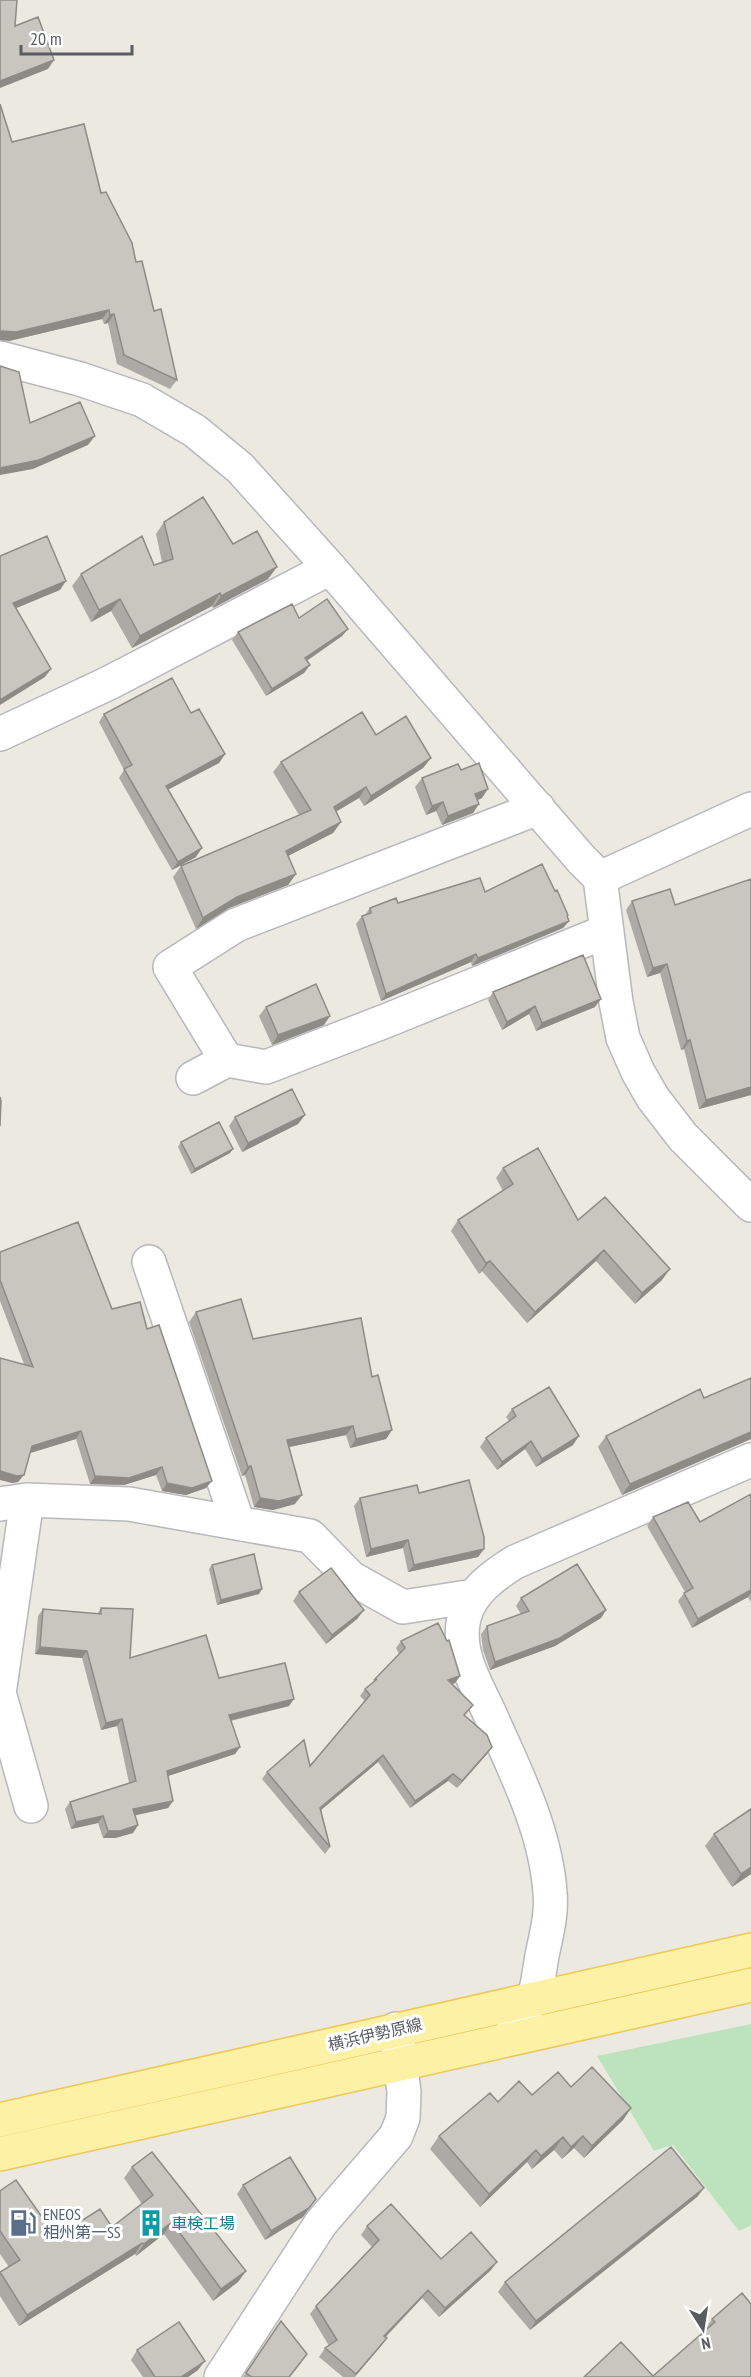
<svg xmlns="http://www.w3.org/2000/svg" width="751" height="2377" font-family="'PT Sans Narrow','Noto Sans JP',sans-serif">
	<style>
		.green { fill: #bde3be }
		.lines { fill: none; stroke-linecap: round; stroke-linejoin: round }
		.minor-casing { stroke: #b6b8bd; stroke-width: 36 }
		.primary-casing { stroke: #edc858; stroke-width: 36 }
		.minor { stroke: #fff; stroke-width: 33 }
		.primary { stroke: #fdf1a5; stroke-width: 33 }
		.wall { fill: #adaaa5 }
		.shaded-wall { fill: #8d8b86 }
		.building { fill: #c9c6c0; stroke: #8d8b86; stroke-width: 1.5 }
		.labels { text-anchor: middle; stroke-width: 6; stroke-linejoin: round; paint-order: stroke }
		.street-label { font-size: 16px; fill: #595c61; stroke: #fff }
		.service-label { font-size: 16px; fill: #4e5e75; stroke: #fff; text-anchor: start }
		.culture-label { font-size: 16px; fill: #0d838f; stroke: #fff; text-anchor: start }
	</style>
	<rect width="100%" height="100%" fill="#eceae0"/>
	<!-- green -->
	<path class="green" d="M751,2024V2225L739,2231L673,2145L654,2151L597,2056Z"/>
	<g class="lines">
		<defs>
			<path id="minor" d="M0,358L80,379L142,400L195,431L240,468L330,568L581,859L600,878L616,1002L623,1038L638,1072L653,1098L683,1137L751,1205
				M0,734L109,683L330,568
				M600,878L751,809
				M227,1061L170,967L236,925L538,808
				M193,1078L227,1060L266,1067L388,1020L607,931
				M149,1262L238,1523
				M0,1504L27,1500L129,1504L310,1536L351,1578L403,1607L474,1596
				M0,1687L27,1500
				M0,1696L31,1806
				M514,2020C520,2014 527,2007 532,2000C538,1991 540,1963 543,1951C547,1932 552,1912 550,1893C546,1830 514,1769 489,1712C475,1682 456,1652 464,1618C470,1592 494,1575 515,1562L751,1460
				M221,2377L321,2223L396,2136L403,2118L404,2092L396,2029"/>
			<path id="primary" d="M0,2120L751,1950
				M0,2154L751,1985"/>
		</defs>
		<!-- minor casing -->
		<use href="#minor" class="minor-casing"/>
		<!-- primary casing -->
		<use href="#primary" class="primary-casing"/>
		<!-- minor -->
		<use href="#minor" class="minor"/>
		<!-- primary -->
		<use href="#primary" class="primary"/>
	</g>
	<!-- wall -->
	<path class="wall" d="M12,142L101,193L136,262L177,380L170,389L117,364L108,323L104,324L102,319L9,341Z
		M164,522L233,544L268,579L213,608L212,606L132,648L111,611L91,622L72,586L81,574L154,565L162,562L156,534Z
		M299,618L348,629L342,636L307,661L310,665L304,673L266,696L232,640L238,632Z
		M191,713L225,754L219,763L168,789L196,857L172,870L119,778L124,770L99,722L104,714Z
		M376,735L431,758L423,768L364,806L359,798L336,812L341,822L333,833L288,856L296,874L288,885L229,908L196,929L173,877L181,866L299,815L273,772L281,762Z
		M461,770L482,798L477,800L473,813L442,825L436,811L426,815L415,787L422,778Z
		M555,891L568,915L567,917L569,921L563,928L472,966L471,962L381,1001L356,924L362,916L365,915L370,908L398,903L485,892Z
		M632,901L675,905L751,1095L699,1109L684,1049L681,1050L660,973L647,977L626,910Z
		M493,992L595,1007L536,1031L529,1014L502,1030L488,1000Z
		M266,1007L324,1025L272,1045L259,1016Z
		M305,1115L298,1124L242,1152L229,1126L235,1117Z
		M181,1142L230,1153L191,1174L178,1147Z
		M503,1168L578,1220L662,1280L635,1304L596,1261L527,1323L482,1271L479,1274L451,1231L458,1220L503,1191L496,1178Z
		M0,1252L112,1309L147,1329L206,1488L186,1495L162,1491L156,1475L124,1485L90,1484L76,1439L30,1453L18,1482L12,1483L24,1364L0,1301Z
		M196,1312L253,1339L372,1377L392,1430L386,1439L350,1448L346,1435L289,1447L295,1504L273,1510L254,1507L245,1475L242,1476L189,1322Z
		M751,1378V1439L622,1495L598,1447L606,1436L704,1398Z
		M512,1409L573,1445L536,1467L525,1449L497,1470L480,1447L486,1438L509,1421L506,1417Z
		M419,1493L484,1549L478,1557L408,1572L403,1548L366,1557L354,1506L360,1498Z
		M751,1494V1602L748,1597L692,1628L678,1601L685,1592L647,1526L653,1517L700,1522Z
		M212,1565L259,1594L217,1605L209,1569Z
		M299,1592L364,1610L357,1619L326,1644L293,1601Z
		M521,1598L606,1610L601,1618L555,1646L490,1670L483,1650L481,1634L487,1626L521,1614L516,1606Z
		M101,1608L130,1658L219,1678L289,1706L231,1721L240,1747L235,1754L168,1776L173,1801L168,1808L135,1815L138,1825L133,1833L115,1838H103L98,1823L71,1829L65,1809L70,1802L129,1783L117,1726L101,1730L82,1658L35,1654L38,1616L43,1609L97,1614Z
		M401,1641L460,1676L455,1683L452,1684L473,1705L464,1715L492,1747L487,1754L457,1788L448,1781L410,1808L378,1762L321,1810L330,1847L325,1854L262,1779L267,1772L310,1766L365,1701L360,1696L365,1689L371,1684L399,1654L396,1648Z
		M714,1834L751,1874L732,1887L705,1846Z
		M571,2087L631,2108L623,2120L584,2158L574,2148L562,2159L554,2150L532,2169L527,2162L480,2207L430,2149L439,2136L498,2102Z
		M132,2167L246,2271L238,2282L213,2301L164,2234L136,2256L135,2254L19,2326L0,2296V2272L9,2267L0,2254V2191L56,2237L112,2227L142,2204L124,2178Z
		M243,2185L303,2217L265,2240L237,2194Z
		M704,2188L697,2197L530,2330L498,2292L505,2282Z
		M367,2226L441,2259L491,2270L439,2317L422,2298L386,2337L381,2346L355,2377H343L319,2357L325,2348L329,2346L310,2314L316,2306L372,2247L361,2235Z
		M751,2304L653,2376L707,2329L706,2328L712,2319Z
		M281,2321L301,2363L290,2377H243Z
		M137,2350L198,2370L188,2377H143L131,2360Z"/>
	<!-- shaded-wall -->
	<path class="shaded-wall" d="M54,60L48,69L0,88V81Z
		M109,310L102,319L9,341L0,340V332L2,331Z
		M114,314L108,323L104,324L110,315Z
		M95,436L88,445L33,469L0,475V468Z
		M277,567L268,579L213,608L221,596Z
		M66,581L60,590L7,612L13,603Z
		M220,593L212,606L132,648L140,636Z
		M120,599L111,611L91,622L99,610Z
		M348,629L342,636L300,665L305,658Z
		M310,665L304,673L266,696L272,689Z
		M51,669L45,677L0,705V700Z
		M225,754L219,763L160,794L166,786Z
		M431,758L423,768L364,806L371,796Z
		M366,787L359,798L326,817L334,807Z
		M488,789L482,798L469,804L475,794Z
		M443,802L436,811L426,815L432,806Z
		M479,804L473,813L442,825L448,816Z
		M341,822L333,833L278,861L286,851Z
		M202,848L196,857L172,870L178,862Z
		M296,874L288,885L229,908L196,929L203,918L237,897Z
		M569,921L563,928L472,966L478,958Z
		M476,954L471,962L381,1001L386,994Z
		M667,964L660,973L647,977L653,968Z
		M601,999L595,1007L536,1031L542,1023Z
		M535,1006L529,1014L502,1030L507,1022Z
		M330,1016L324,1025L272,1045L278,1035Z
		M690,1040L684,1049L681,1050L687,1041Z
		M751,1087V1095L699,1109L706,1100Z
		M305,1115L298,1124L242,1152L248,1143Z
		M233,1149L230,1153L191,1174L195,1169Z
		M604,1250L596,1261L527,1323L535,1312Z
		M490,1261L482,1271L479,1274L486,1263Z
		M670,1269L662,1280L635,1304L642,1293Z
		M353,1426L346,1435L280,1449L287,1440Z
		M392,1430L386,1439L350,1448L356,1439Z
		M81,1431L76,1439L27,1454L32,1446Z
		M751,1432V1439L622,1495L630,1484Z
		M579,1436L573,1445L536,1467L542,1459Z
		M531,1441L525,1449L497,1470L502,1462Z
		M251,1466L245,1475L242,1476L248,1467Z
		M162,1467L156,1475L124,1485L90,1484L95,1476Z
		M0,1471L24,1475L18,1482L12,1483L0,1480Z
		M212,1481L206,1488L186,1495L162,1491L167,1483Z
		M302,1495L295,1504L273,1510L254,1507L260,1498Z
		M408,1540L403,1548L366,1557L371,1549Z
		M484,1549L478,1557L408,1572L414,1565Z
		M262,1589L259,1594L217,1605L221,1600Z
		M751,1590V1593L748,1597L692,1628L698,1619Z
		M364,1610L357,1619L326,1644L332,1635Z
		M606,1610L601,1618L555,1646L490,1670L495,1662Z
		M40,1647L87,1651L82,1658L35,1654Z
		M460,1676L455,1683L443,1687L448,1680Z
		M294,1699L289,1706L224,1722L229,1715Z
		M122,1719L117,1726L101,1730L106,1723Z
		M240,1747L235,1754L162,1778L167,1771Z
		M492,1747L487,1754L457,1788L462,1781Z
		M383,1755L378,1762L315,1815L320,1808Z
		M453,1774L448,1781L410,1808L415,1801Z
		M173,1801L168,1808L128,1817L133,1809Z
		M103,1816L98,1823L71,1829L76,1822Z
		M138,1825L133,1833L115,1838H103L108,1831Z
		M751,1867V1874L732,1887L741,1874Z
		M631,2108L623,2120L584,2158L592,2146Z
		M583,2136L574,2148L562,2159L571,2147Z
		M563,2137L554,2150L532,2169L541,2156Z
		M536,2150L527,2162L480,2207L489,2194Z
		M704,2188L697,2197L530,2330L536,2321Z
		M316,2199L303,2217L265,2240L271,2231Z
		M172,2222L164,2234L136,2256L144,2244Z
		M142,2243L135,2254L19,2326L27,2315Z
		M497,2262L491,2270L439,2317L445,2308Z
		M246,2271L238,2282L213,2301L221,2289Z
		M428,2290L422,2298L378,2344L384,2336Z
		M387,2338L381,2346L354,2377L356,2374Z
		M205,2361L198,2370L188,2377H181Z"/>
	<!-- building -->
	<path class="building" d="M0,0H17L15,26L38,17L54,60L0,81Z
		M0,104L12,142L84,124L101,193L106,192L132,243L136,262L142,261L154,311L161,309L177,380L124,355L114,314L110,315L109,310L16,332L2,331L0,332Z
		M0,366L19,372L30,423L80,402L95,436L39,460L0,468Z
		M203,497L233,544L257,531L277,567L221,596L220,593L140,636L120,599L99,610L81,574L142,536L154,565L173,559L164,522Z
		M47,536L66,581L13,603L51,669L0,700V556Z
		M327,599L348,629L305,658L310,665L272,689L238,632L292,604L299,618Z
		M172,678L191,713L199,709L225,754L166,786L202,848L178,862L124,769L132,765L104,714Z
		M362,712L376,735L406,716L431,758L371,796L366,787L334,807L341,822L286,851L296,874L237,897L203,918L181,866L311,810L281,762Z
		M479,763L488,789L475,794L479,804L448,816L443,802L432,806L422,778L458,764L461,770Z
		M542,864L555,891L557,890L568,915L567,916L569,921L478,958L476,954L386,994L362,916L371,913L370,908L396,898L398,903L480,878L485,892Z
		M751,879V1087L706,1100L690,1040L687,1041L667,964L653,968L632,901L670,889L675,905Z
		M583,955L601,999L542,1023L535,1006L507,1022L493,992Z
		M316,984L330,1016L278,1035L266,1007Z
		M292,1089L305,1115L248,1143L235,1117Z
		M0,1097L1,1101L0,1126Z
		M219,1122L233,1149L195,1169L181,1142Z
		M538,1148L578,1220L605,1197L670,1269L642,1293L604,1250L535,1312L490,1261L486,1263L458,1220L513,1184L503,1168Z
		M78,1222L112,1309L140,1302L147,1329L159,1325L212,1481L192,1488L167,1483L162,1467L129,1478L95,1476L81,1431L32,1446L24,1475L17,1476L0,1471V1358L33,1367L0,1280V1252Z
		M241,1299L253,1339L361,1318L372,1377L378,1375L392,1430L356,1439L353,1426L287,1440L302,1495L279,1501L260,1498L251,1466L248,1467L196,1312Z
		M751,1378V1432L630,1484L606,1436L700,1389L704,1398Z
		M549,1387L579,1436L542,1459L531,1441L502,1462L486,1438L516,1416L512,1409Z
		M469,1480L484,1537V1549L414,1565L408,1540L371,1549L360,1498L417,1485L419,1493Z
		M751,1494V1590L698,1619L684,1593L693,1588L653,1517L688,1502L700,1522Z
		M254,1554L262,1589L221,1600L212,1565Z
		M577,1564L606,1610L560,1638L495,1662L489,1642L487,1626L529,1611L521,1598Z
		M331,1568L364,1610L332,1635L299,1592Z
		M101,1608L133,1609L130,1658L206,1635L219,1678L285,1663L294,1699L229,1715L240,1747L167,1771L173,1801L133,1809L138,1825L120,1831H108L103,1816L76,1822L70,1802L136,1781L122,1719L106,1723L87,1651L40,1647L43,1609L101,1614Z
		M438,1623L447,1641L449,1640L460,1676L448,1680L473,1705L464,1715L487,1735L492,1747L462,1781L453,1774L415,1801L383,1755L320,1808L330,1847L267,1772L304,1740L310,1766L370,1695L365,1689L377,1679L374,1680L405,1648L401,1641Z
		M751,1809V1867L741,1874L714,1834Z
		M592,2067L631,2108L592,2146L583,2136L571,2147L563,2137L541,2156L536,2150L489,2194L439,2136L490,2093L498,2102L519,2081L532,2095L558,2072L571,2087Z
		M671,2147L704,2188L536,2321L505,2282Z
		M152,2152L246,2271L221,2289L172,2222L144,2244L142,2243L27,2315L0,2272L20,2260L0,2231V2191L16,2180L56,2237L100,2209L112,2227L153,2195L132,2167Z
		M290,2157L316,2199L309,2208L271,2231L243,2185Z
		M391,2204L441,2259L471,2232L497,2262L445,2308L428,2290L384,2336L387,2338L356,2374L325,2348L337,2340L316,2306L379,2240L367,2226Z
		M742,2293L751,2304V2377H584L621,2342L653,2376L715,2322L712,2319Z
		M281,2321L307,2354L289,2377H252L246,2373Z
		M179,2322L205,2361L181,2377H155L137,2350Z"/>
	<!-- icons -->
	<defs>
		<symbol id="fuel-bare" viewBox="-9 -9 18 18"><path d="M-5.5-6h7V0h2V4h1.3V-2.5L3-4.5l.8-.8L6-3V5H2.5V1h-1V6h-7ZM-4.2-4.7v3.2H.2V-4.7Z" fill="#5c6f8a" stroke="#fff" stroke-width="2.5" paint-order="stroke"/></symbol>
		<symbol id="building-bare" viewBox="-9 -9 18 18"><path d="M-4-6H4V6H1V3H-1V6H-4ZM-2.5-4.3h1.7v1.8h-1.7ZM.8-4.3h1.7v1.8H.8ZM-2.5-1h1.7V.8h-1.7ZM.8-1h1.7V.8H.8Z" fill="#0f9aa8" stroke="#fff" stroke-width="2.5" paint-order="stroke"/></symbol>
	</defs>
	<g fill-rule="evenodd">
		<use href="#fuel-bare" x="4" y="2204" width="38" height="38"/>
		<use href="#building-bare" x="132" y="2204" width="38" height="38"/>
	</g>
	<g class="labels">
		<!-- street labels -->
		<g class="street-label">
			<text transform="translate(375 2034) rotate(-13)" y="6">横浜伊勢原線</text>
		</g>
		<!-- service labels -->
		<g class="service-label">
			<text x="43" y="2220">ENEOS<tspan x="43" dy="18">相州第一SS</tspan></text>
		</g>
		<!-- culture labels -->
		<g class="culture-label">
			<text x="171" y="2229">車検工場</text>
		</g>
	</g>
	<!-- north arrow -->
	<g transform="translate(703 2329) rotate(168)" stroke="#ffffff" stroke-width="4.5" paint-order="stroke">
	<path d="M0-4.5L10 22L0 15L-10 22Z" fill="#595c61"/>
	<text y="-9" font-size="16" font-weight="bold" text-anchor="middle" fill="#595c61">N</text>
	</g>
	<!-- scale -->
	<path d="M21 45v9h111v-9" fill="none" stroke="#595c61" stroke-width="3"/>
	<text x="30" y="45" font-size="18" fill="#595c61" stroke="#ffffff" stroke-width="4.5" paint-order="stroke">20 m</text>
</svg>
